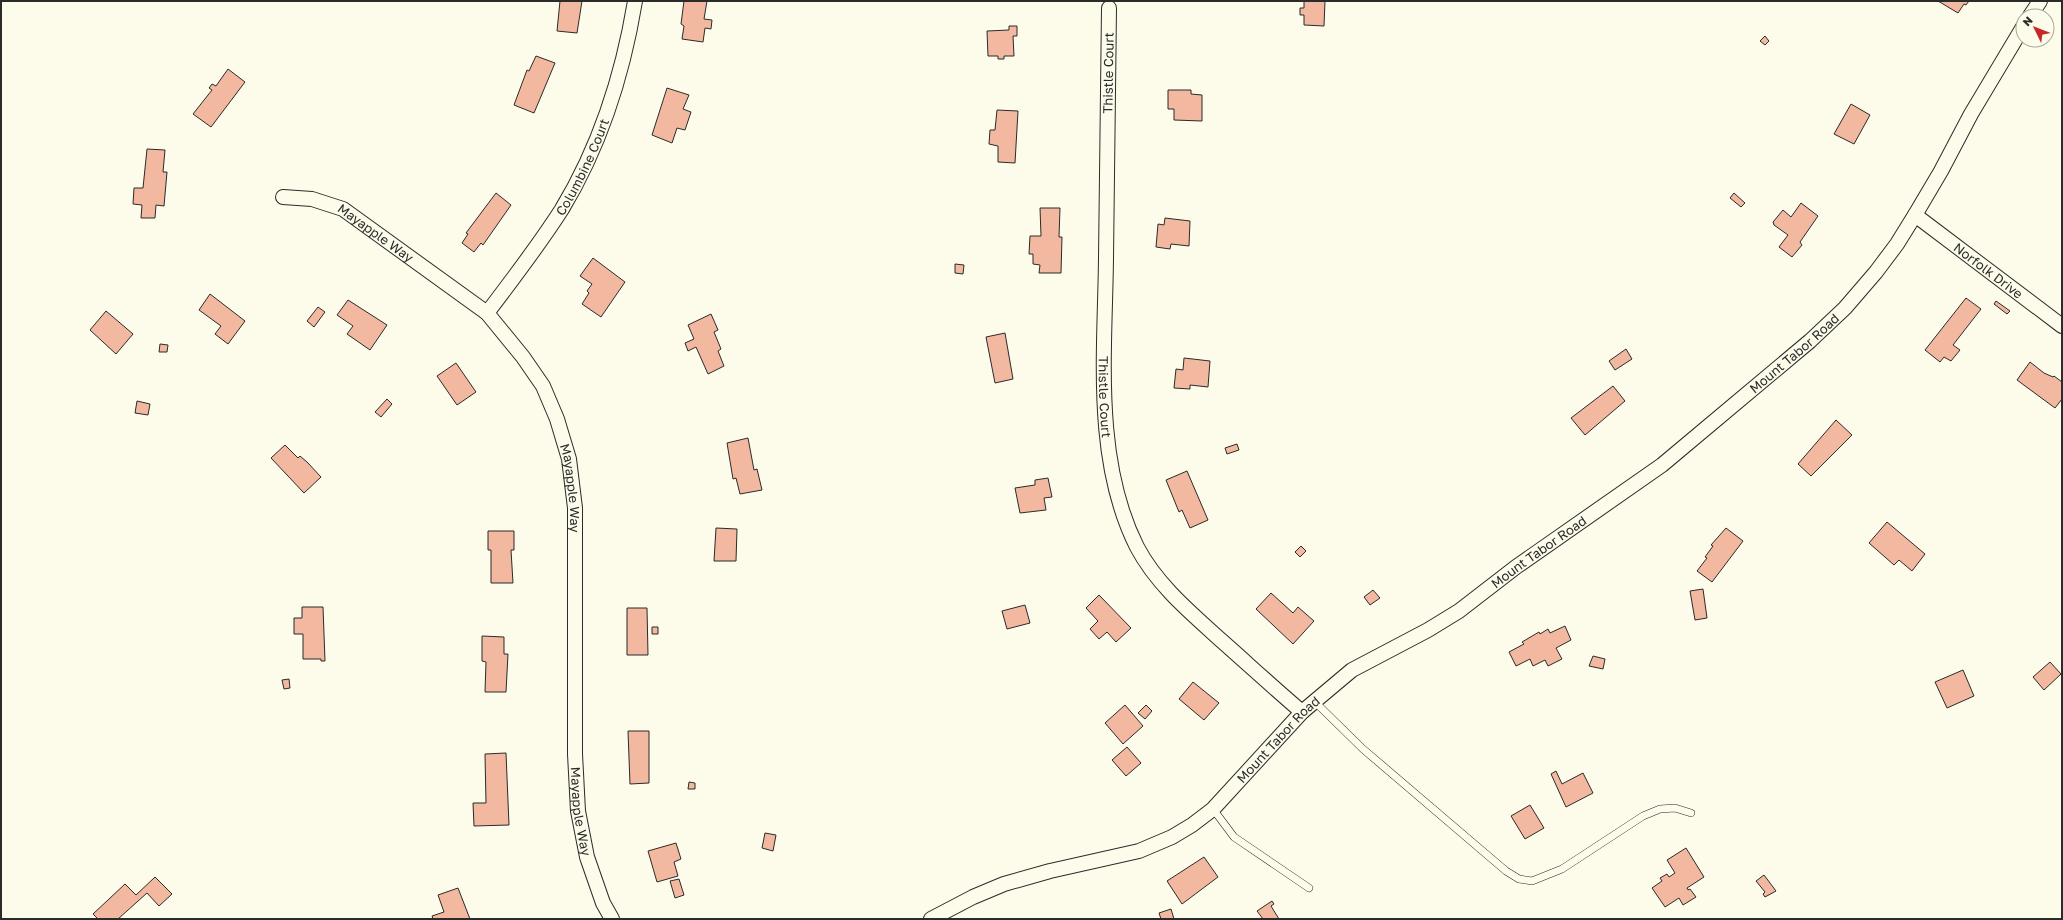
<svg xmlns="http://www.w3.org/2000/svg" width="2063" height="920" font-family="'Golos Text',sans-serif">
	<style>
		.building { fill: #f2b8a0; stroke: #2b2b2b }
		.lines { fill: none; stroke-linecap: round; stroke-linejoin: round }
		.service-casing { stroke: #2b2b2b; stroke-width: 8 }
		.minor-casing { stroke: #2b2b2b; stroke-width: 16 }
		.service { stroke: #fdfbea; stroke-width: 7 }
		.minor { stroke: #fdfbea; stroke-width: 14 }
		.labels { text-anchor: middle; stroke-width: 3; stroke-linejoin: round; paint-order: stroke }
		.street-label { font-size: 13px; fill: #2b2b2b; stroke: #fdfbea }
	</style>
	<rect width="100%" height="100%" fill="#fdfbea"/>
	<!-- building -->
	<path class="building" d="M560,1H582L577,33L557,31Z
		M684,1H707L704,19L712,20L711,29L705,28L703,42L682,39L684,26L681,24Z
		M1304,1H1325L1324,26L1304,25V15H1300V8H1304Z
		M1938,1H1969L1966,5L1964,4L1958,13Z
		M1009,26H1017V36H1013L1014,56H1004V59H998V56H988L987,31L1009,30Z
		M1765,36L1769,41L1765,45L1760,41Z
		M536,56L555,63L534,113L514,105L527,70L529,71Z
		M228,69L245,82L211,127L193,114L212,90L209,88L212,84L216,86Z
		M667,88L689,95L683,109L691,112L685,130L677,128L672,143L652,135Z
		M1168,90H1191V94L1202,95V121L1174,120V109H1168Z
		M1851,104L1870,115L1854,144L1834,134Z
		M997,110L1018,111L1015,163L998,162V146L989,144L990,130H995Z
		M147,149L165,150L163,172H167L164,206L156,205L155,218H141L142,205L133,204L134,188H143Z
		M496,193L511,205L483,245L481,243L474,252L462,243L468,234L466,233Z
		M1734,193L1745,203L1741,207L1730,198Z
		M1801,203L1818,216L1800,242L1802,245L1792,257L1779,247L1788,235L1774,225L1773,222L1783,210L1791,217Z
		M1040,208H1060L1059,237H1062L1061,273H1039L1040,265L1033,264V254H1029L1030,236H1041Z
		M1165,218L1190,221L1189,246L1171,244L1170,249L1156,247L1158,224L1164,225Z
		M593,258L625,282L601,317L582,304L589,293L587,291L592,284L580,276Z
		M955,264L964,265L963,274L955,273Z
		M210,294L245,321L228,344L215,334L221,326L199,310Z
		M1966,298L1981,309L1953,345L1960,350L1951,361L1944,357L1940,362L1925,350Z
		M348,300L387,325L370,350L347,334L353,326L337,315Z
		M1996,301L2010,311L2007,314L1994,304Z
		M318,307L325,312L314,327L307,321Z
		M106,311L133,334L116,354L90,330Z
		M711,314L718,330L714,332L721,349L718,351L724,366L708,374L696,347L688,351L685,343L694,339L688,325Z
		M1005,333L1013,379L995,383L986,337Z
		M160,344L168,345L167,352H159Z
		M1626,349L1632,359L1615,370L1609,361Z
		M1184,358L1210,361L1208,387L1190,385V389L1174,388L1176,369L1183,370Z
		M2030,362L2044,373L2053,377L2054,376L2062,382V399L2055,408L2017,380Z
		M456,363L476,392L457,405L437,376Z
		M1613,386L1625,401L1585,435L1571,418Z
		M387,399L392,404L381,417L375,412Z
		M137,401L150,404L148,415L135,413Z
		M1836,420L1852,435L1811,476L1798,464Z
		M748,438L754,470L757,469L762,490L740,494L736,478L733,479L727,443Z
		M1237,444L1239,450L1227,454L1225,448Z
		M285,445L298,458L300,456L307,462L321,477L304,493L271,458Z
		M1187,471L1208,520L1190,528L1182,510L1179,512L1166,480Z
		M1048,478L1052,497L1044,498L1046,510L1020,513L1015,488L1035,485V480Z
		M1887,522L1925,554L1912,571L1899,560L1894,565L1869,543Z
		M716,528L737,529L736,561H714Z
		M1726,528L1743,541L1712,582L1697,571L1707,558L1705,557L1713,546L1711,545Z
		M488,531H514V550H511L513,583H491V550H488Z
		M1301,546L1306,551L1300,557L1295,552Z
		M1703,589L1707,618L1695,620L1690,591Z
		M1373,590L1380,598L1370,605L1364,597Z
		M1271,593L1293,613L1298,607L1314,621L1293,644L1256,609Z
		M1099,595L1131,628L1116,642L1107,632L1099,639L1090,629L1098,621L1086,608Z
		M1025,605L1030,623L1007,629L1002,611Z
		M302,607H323L325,661H321V659H303V634H294V618H302Z
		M627,608H647L648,655H627Z
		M1565,626L1571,640L1556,648L1562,659L1548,666L1545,660L1533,666L1530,659L1516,666L1509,652L1524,644L1522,642L1539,632L1540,634L1548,629L1550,633Z
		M652,627H658V634H652Z
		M482,636L504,637V654H508L506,692H485L486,662L482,661Z
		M1593,656L1605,659L1603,669L1589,666Z
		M2050,662L2061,674L2044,690L2033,677Z
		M1963,670L1974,696L1947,708L1935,682Z
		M289,679L290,688L284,689L282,680Z
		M1193,682L1219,703L1204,720L1179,699Z
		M1125,705L1143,726L1123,744L1105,723Z
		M1146,705L1152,711L1145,719L1138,713Z
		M628,731H649V783L630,784Z
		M1127,747L1141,763L1126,776L1112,760Z
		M506,753L509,825L474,826L473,803H486L485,754Z
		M1556,771L1562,784L1583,773L1593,793L1566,807L1551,774Z
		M689,782L695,783V789H688Z
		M1530,805L1544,828L1525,839L1511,816Z
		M765,833L776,835L773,851L762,848Z
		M676,843L681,859L674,862L678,876L657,882L648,851Z
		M1686,848L1704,877L1687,888L1688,890L1690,889L1696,897L1683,905L1679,898L1665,907L1652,888L1662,881L1660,878L1667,874L1669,877L1675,873L1667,860Z
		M1204,857L1218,877L1182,904L1167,881Z
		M1764,875L1776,891L1765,897L1763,894L1765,892L1756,881Z
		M155,877L172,894L159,906L147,893L118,919H98L93,914L125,884L136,895Z
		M679,879L684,895L675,898L670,881Z
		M458,888L470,919H433L432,916L444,912L438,895Z
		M1272,901L1274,904L1271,906L1279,919H1263L1257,911Z
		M1171,909L1174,919H1161L1159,913Z"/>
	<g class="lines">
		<defs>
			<path id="service" d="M1314,701L1363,749L1506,871L1519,879L1532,881L1562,869L1643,816L1660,809L1675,808L1691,813
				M1213,809L1234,837L1309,888"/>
			<g id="minor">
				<path id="s1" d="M1109,8C1108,91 1107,175 1106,258C1105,352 1093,460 1137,547C1157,585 1191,613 1223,642C1249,665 1275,689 1302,712"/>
				<path d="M2030,16L2040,1"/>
				<path id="s2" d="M283,197L312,199L343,209L487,313L523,357L543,386L557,419L569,459L575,508V754L578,811L587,857L603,903L612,919"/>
				<path id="s3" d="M1915,215L2062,326"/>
				<path id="s4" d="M487,313C513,279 539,245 562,209C600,146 623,74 635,1"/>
				<path id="s5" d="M931,919L973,897L1004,884L1050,871L1139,851L1172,837L1192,825L1213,809L1302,712L1352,670L1428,630L1459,611L1516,567L1662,465L1810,341L1845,308L1876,272L1897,244L1915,215L1941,171L1971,114L2023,27"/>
			</g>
		</defs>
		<!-- service casing -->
		<use href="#service" class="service-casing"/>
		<!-- minor casing -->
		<use href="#minor" class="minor-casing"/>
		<!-- service -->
		<use href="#service" class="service"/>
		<!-- minor -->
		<use href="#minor" class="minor"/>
	</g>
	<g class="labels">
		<!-- street labels -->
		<g class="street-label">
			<text transform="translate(1108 73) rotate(-89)" y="5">Thistle Court</text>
			<text dy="5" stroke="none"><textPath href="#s4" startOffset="175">Columbine Court</textPath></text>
			<text dy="5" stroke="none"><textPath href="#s2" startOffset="102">Mayapple Way</textPath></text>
			<text dy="5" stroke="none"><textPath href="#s3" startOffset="92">Norfolk Drive</textPath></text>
			<text dy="5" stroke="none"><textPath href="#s5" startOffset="1048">Mount Tabor Road</textPath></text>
			<text dy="5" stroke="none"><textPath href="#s1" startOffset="389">Thistle Court</textPath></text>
			<text dy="5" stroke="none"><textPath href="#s2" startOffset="438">Mayapple Way</textPath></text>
			<text dy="5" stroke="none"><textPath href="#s5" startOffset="724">Mount Tabor Road</textPath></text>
			<text dy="5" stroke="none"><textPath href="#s5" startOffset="401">Mount Tabor Road</textPath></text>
			<text dy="5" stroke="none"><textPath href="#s2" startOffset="762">Mayapple Way</textPath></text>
		</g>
	</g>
	<!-- border -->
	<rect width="2063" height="920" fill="none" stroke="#2b2b2b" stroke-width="4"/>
	<!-- north arrow -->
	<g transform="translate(2035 28) rotate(313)"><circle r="19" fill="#fdfbea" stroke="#a9a89e"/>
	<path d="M0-3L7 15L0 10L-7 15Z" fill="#c62828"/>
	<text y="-6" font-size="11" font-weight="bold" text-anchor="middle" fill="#2b2b2b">N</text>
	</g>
</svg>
